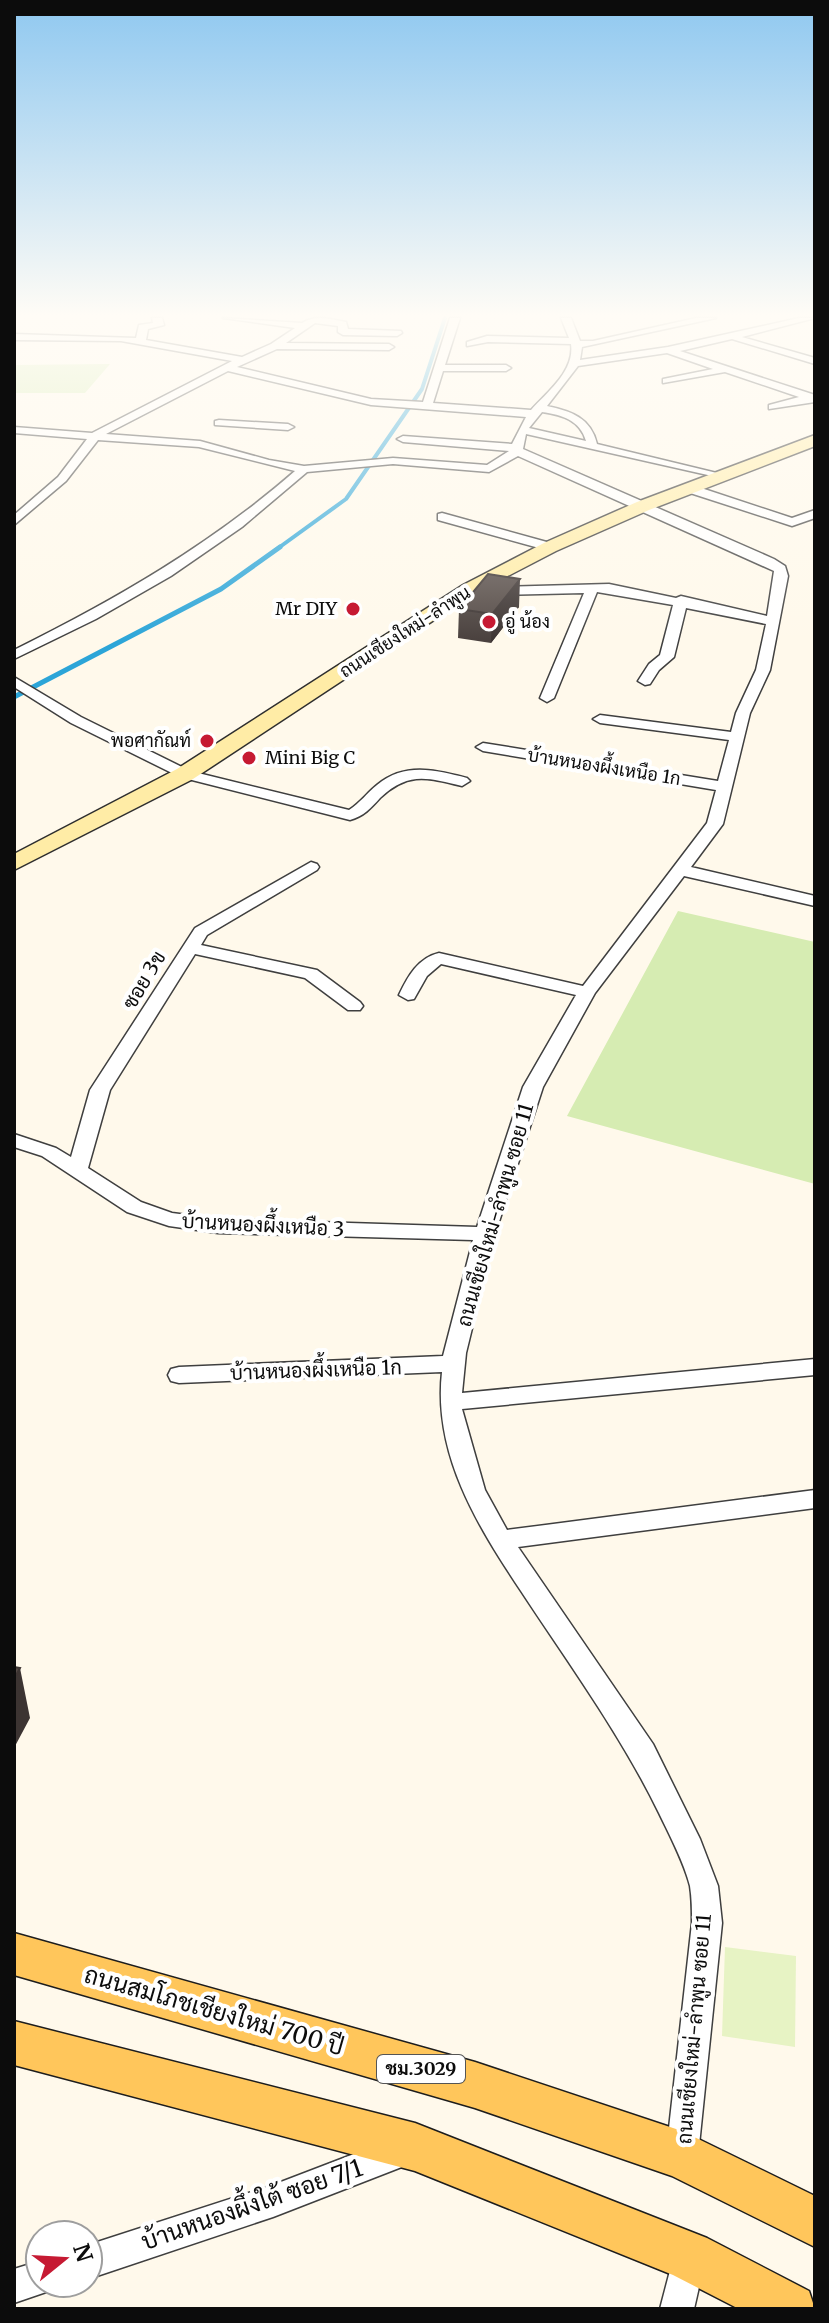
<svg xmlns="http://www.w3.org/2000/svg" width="829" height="2323" font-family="Merriweather,Sarabun,serif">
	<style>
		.green { fill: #d6ecb2 }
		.pitch { fill: #e7f3c4 }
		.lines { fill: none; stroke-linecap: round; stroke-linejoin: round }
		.stream-far1 { stroke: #2ca5d8; stroke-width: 4 }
		.stream { stroke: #2ca5d8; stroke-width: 5 }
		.street-casing { stroke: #3f3f3f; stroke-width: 3 }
		.secondary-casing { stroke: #2e2e2e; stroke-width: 3 }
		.primary-casing { stroke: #1d1d1d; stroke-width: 3 }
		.street { fill: #fff; fill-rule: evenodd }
		.secondary { fill: #ffeca6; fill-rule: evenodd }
		.primary { fill: #ffc65b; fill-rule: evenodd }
		.wall { fill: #49403d }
		.shaded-wall { fill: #3c3432 }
		.building { fill: #554b47; stroke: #3c3432; stroke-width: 2 }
		.poi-dot { fill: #c61a33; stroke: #fff; stroke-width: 3 }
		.labels { text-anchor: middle; stroke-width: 8; stroke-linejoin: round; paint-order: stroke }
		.far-poi-label { font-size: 18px; fill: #0c0c0c; stroke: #fff; text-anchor: end }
		.far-street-label { font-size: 18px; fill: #0c0c0c; stroke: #fff }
		.shield { fill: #fff; stroke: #555; stroke-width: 2 }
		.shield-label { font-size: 18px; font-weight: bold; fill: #0c0c0c }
		.street-label { font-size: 20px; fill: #0c0c0c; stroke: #fff }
		.near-street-label { font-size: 24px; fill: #0c0c0c; stroke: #fff }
	</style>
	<rect width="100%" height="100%" fill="#fff9eb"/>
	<!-- green -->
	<path class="green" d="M110,364L85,393H14V365Z
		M678,911L815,942V1184L567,1116Z"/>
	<!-- pitch -->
	<path class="pitch" d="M725,1947L796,1956L795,2047L722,2036Z"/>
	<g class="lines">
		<!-- stream-far1 -->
		<path class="stream-far1" d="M277,549L346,499L422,389L445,318"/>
		<!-- stream -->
		<path class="stream" d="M14,697L221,589L280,547"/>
		<defs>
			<path id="street" d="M152,318H162L164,325L148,329L146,340L242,357L271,344L295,328L223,318L302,323C315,314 332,319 346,322L348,329L401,331L402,333L397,336L343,335L338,332V326L315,323L286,343L389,344L394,347L389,350L277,349L237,367L371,399L423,402L450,318H460L445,365H506L511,368L506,371H443L433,403L531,410C547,392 575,371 571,344L488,342L467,346V342L487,336L569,338L561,318H571L580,341H593L696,318H716L582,347L580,360L668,347L799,318H815L742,337L815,358V364L732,339L680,351L815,395V402L769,409V405L799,397L725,372L663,383V379L713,369L667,353L578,366L547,406C571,411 591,418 597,444L721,474V478L526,434L523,449L774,559L785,566L788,576L770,670L750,713L723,824L691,867L815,896V906L684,876L595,993L543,1087L495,1234L466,1353L462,1393L815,1359V1375L462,1409L485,1490L507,1530L815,1490V1508L518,1547L653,1744L700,1839L718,1886L722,1923L698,2155L693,2166L682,2171L671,2166L666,2155L692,1923C692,1911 692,1898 690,1886C684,1862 670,1836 659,1813C621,1735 569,1664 521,1591C477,1525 433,1454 442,1372L179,1383L171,1381L168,1375L171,1369L179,1367L443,1356L473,1240L218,1233L169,1226L127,1212L42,1156L14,1147V1134L56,1148L71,1157L90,1090L195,928L311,862L317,864L319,867L317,870L207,935L201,945L317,970L360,1002L363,1006L360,1010H348L305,978L195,954L110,1090L88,1168L141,1202L172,1213L218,1219L477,1227L523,1087L576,995L441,964L427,976L414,999L408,1000L399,995C408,976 418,958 439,953L583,986L707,823L716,790L483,751L476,747L483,743L718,781L729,740L600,723L593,719L600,715L731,732L736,713L756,670L766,624L686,608L674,657L659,670L650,684L645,685L638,681L649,664L660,655L673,605L597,592L554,698L547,702L540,698L584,593L495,595L488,591L495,587L609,584L676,598L681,596L767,616L774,571L518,456L489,472L393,464L307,472L242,527L171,576L96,619L14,659V650C115,600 210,545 295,471L199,447L98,440L66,481L14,525V515L58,477L87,439L14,433V427L92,433L232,361L121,341L14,340V334L136,338L139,325L153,323ZM228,371L371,405L526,417L512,444L403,436L397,439L403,442L509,451L487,465L393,458L304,466L269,460L200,441L106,434ZM542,412C562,415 580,420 586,441L529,428Z
				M219,420L288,424L294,427L288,430L215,425V421Z
				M684,485H692L792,518L815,510V518L792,526L684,491Z
				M442,513L554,544L556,547L550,551L438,520V514Z
				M14,677L81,717L190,771L349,810C360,803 367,793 377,785C405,762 435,770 467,778L470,781L462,786C427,778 409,771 380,798C371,808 364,816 350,820L180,777L71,723L14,687Z
				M401,2136L412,2141L417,2152L412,2163L273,2217L88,2279V2245L273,2185Z
				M689,2239L701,2244L706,2256L694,2309H660L677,2244Z
				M40,2261V2283H55L52,2290L14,2303V2269Z"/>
			<path id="secondary" d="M815,435V446L649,510L556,551L475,593L193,779L14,870V854L177,769L463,585L544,543L637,502Z"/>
			<path id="primary" d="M14,1933L475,2062L682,2131L815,2196V2247L672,2176L475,2108L14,1975Z
				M14,2021L415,2123L707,2238L809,2291L815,2309H739L673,2275L415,2171L14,2065Z"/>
		</defs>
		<!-- street casing -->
		<use href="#street" class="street-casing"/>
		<!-- secondary casing -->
		<use href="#secondary" class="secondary-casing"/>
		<!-- primary casing -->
		<use href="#primary" class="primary-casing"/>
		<!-- street -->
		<use href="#street" class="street"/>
		<!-- secondary -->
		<use href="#secondary" class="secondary"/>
		<!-- primary -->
		<use href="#primary" class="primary"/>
	</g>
	<!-- wall -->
	<path class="wall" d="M519,607L491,643L458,638L459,609Z"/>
	<!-- shaded-wall -->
	<path class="shaded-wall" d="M520,579L519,607L491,643L492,614Z
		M20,1668L30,1718L14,1748V1679Z"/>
	<!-- building -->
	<path class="building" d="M488,574L520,579L492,614L459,609Z
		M14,1667L20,1668L14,1679Z"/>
	<!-- sky -->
	<linearGradient id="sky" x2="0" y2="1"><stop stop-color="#8fc8f0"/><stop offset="0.49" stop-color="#fffcf6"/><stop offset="1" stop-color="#fffcf6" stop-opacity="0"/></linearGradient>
	<rect width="829" height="643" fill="url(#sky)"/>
	<!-- markers -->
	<g class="poi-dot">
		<circle cx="353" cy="609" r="8"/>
		<circle cx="489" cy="622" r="8"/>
		<circle cx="207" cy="741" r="8"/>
		<circle cx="249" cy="758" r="8"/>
	</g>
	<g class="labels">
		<!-- far-poi labels -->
		<g class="far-poi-label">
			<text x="337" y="615">Mr DIY</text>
			<text x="505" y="628" text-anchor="start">อู่ น้อง</text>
			<text x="191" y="747">พอศากัณท์</text>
			<text x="265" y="764" text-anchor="start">Mini Big C</text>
		</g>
		<!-- far-street labels -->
		<g class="far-street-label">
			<text transform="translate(405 632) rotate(-33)" y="6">ถนนเชียงใหม่-ลำพูน</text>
			<text transform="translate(604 767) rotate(9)" y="6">บ้านหนองผึ้งเหนือ 1ก</text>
		</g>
		<!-- shield labels -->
		<rect class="shield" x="377" y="2055" width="88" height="28" rx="6"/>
		<g class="shield-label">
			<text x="421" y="2075">ชม.3029</text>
		</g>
		<!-- street labels -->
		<g class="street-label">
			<text transform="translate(144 980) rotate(-59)" y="7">ซอย 3ข</text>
			<text transform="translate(495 1215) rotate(-74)" y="7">ถนนเชียงใหม่-ลำพูน ซอย 11</text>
			<text transform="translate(263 1225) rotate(3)" y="7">บ้านหนองผึ้งเหนือ 3</text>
			<text transform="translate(316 1370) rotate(-2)" y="7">บ้านหนองผึ้งเหนือ 1ก</text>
			<text transform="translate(694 2029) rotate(-85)" y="7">ถนนเชียงใหม่-ลำพูน ซอย 11</text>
		</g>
		<!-- near-street labels -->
		<g class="near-street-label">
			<text transform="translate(214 2011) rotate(16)" y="8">ถนนสมโภชเชียงใหม่ 700 ปี</text>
			<text transform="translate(252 2205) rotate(-19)" y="8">บ้านหนองผึ้งใต้ ซอย 7/1</text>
		</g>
	</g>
	<!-- border -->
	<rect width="829" height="2323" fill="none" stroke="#0c0c0c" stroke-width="32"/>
	<!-- north arrow -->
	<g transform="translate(64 2259) rotate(72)"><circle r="38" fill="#ffffff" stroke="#9e9e9e" stroke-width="2"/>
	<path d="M0-6L14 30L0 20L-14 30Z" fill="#c61a33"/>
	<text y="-12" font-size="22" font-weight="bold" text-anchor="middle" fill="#0c0c0c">N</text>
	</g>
</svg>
